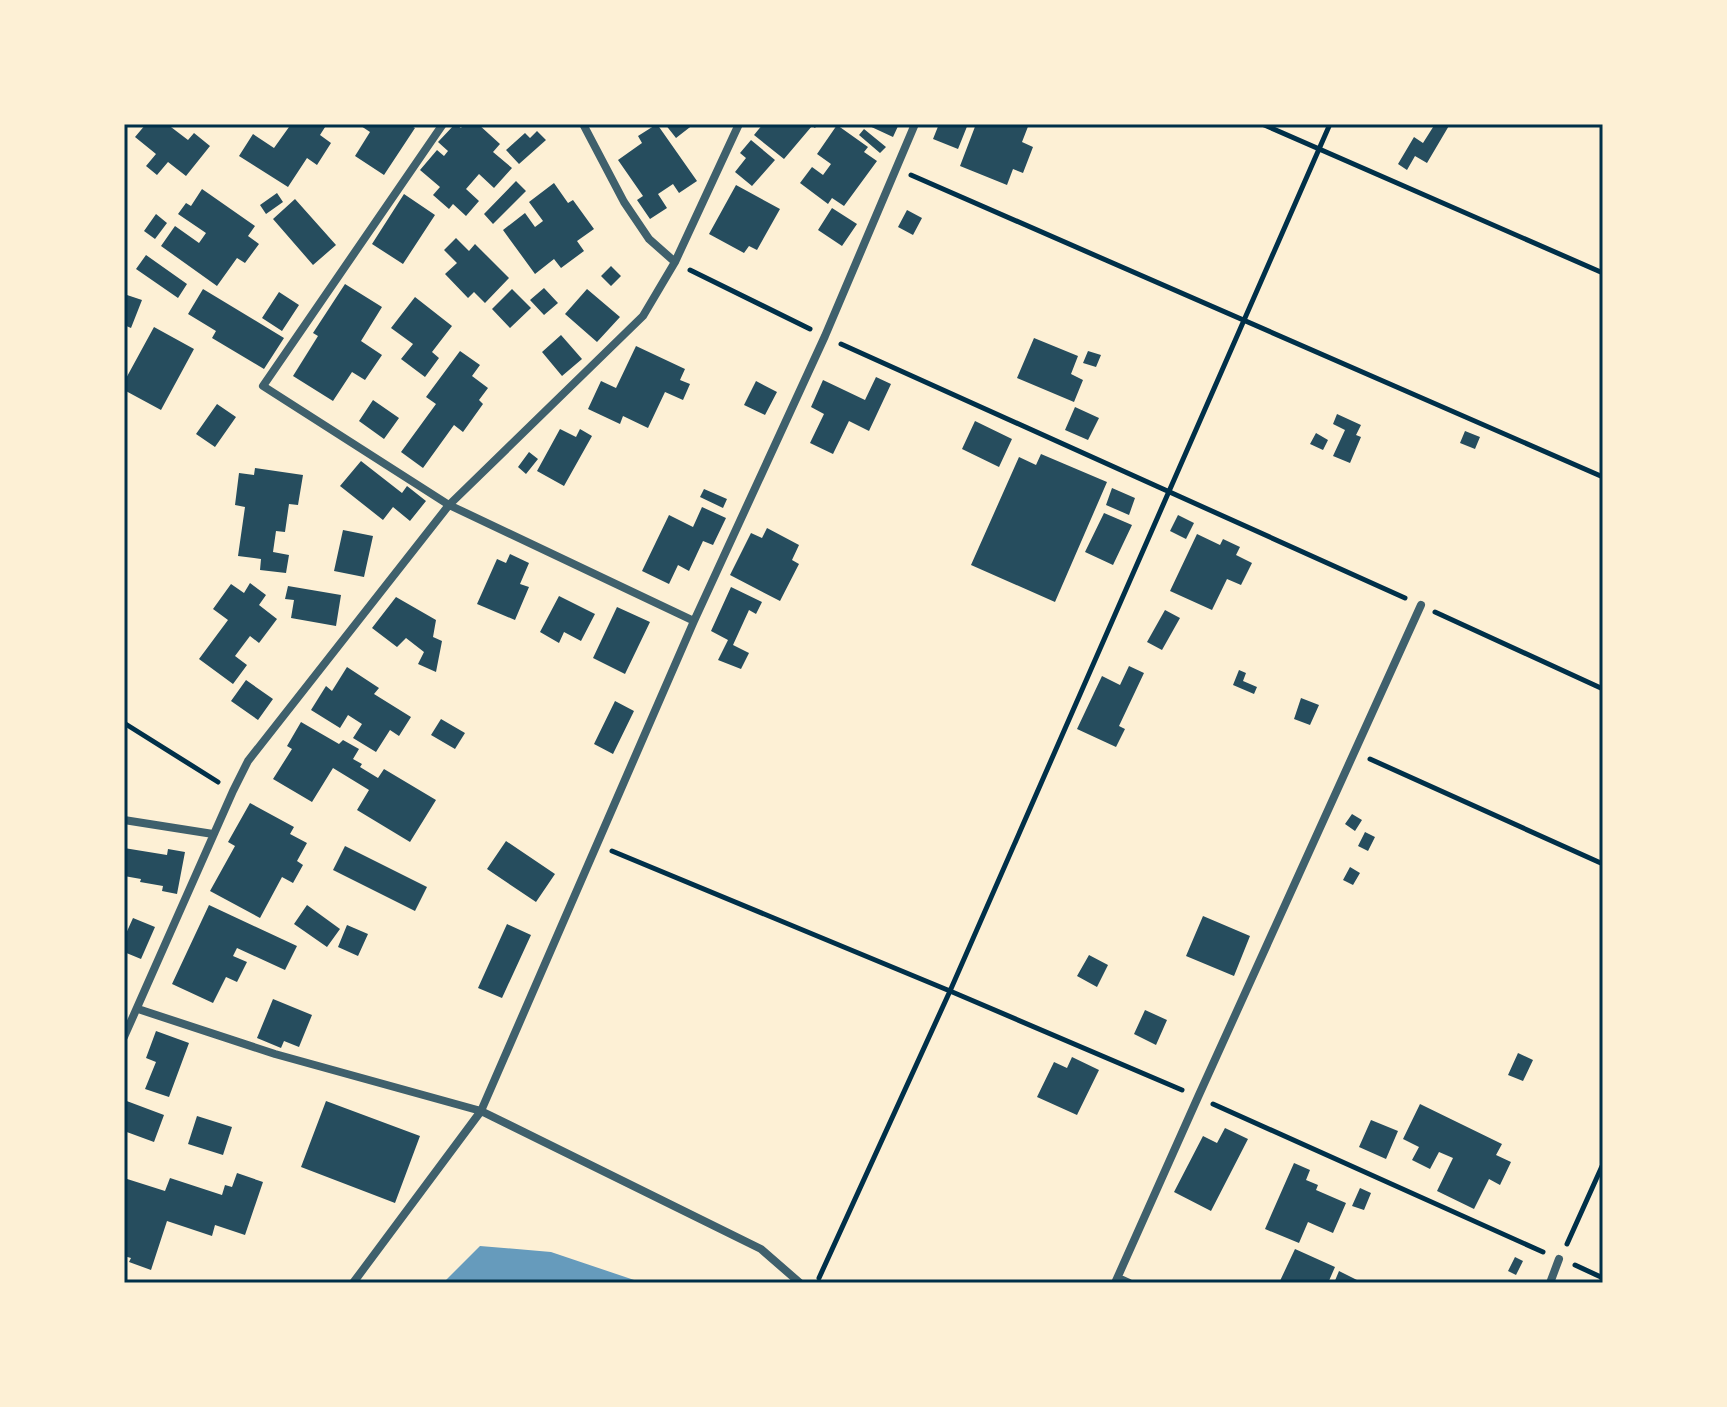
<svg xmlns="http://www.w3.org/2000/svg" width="1727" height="1407" font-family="'Crimson Pro',serif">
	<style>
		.water { fill: #669bbc }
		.building { fill: #264d5e }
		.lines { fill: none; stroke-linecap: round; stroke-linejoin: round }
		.path { stroke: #003049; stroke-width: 5 }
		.minor { stroke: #3f606c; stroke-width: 8 }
		.neatline { fill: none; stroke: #003049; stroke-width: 3 }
	</style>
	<rect width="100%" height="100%" fill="#fdf0d5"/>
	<!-- water -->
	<path class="water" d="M480,1246L551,1252L643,1283H443Z"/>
	<!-- building -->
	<path class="building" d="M146,124H167L188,140L194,133L210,146L186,176L168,162L157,175L146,166L156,154L135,137Z
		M284,124H327L320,135L331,143L317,165L307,158L288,187L239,156L253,134L274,148L289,127Z
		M358,124H408L415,128L384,175L355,156L370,132Z
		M455,124L461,128L464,124H478L500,144L493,152L512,168L494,188L479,174L466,189L479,201L466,216L453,204L449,209L433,195L440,187L420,170L437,150L444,156L448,151L438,142Z
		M657,124L697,181L679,193L673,184L658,194L667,208L650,219L637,200L643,196L618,160L642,143L638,136Z
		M665,124H694L676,138Z
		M763,124H818L815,128L812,126L784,159L754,135Z
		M865,124H899L893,137Z
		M939,124H968L958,149L933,139Z
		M976,124H1029L1022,142L1033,147L1023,173L1013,169L1007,185L960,166Z
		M1435,124H1450L1427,163L1415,156L1407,170L1398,164L1414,137L1423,143Z
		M837,125L868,147L864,152L877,161L844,206L832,198L828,204L800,183L812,167L823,175L831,164L817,154Z
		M864,129L886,147L880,153L859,135Z
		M537,131L546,140L519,164L506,150L525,133L530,138Z
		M751,140L775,160L752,186L735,172L746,158L740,153Z
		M516,181L526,191L493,224L484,214Z
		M554,183L568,203L573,200L594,229L577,241L584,251L561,268L554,259L535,274L503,230L525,213L535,227L543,221L529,202Z
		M736,185L780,209L757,250L749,246L744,253L709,234Z
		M202,189L255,226L248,236L259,244L245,263L237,258L217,286L161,246L175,226L199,243L206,233L178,214L186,203L191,206Z
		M277,193L283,202L266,214L260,205Z
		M404,194L435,215L403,264L372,244Z
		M295,199L336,245L313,265L273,219Z
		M832,208L857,224L842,246L818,230Z
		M907,210L922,218L913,235L898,227Z
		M156,214L167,223L155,239L144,231Z
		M456,238L469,251L475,244L509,278L485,303L474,292L468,298L445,274L457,263L444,250Z
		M146,255L187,284L178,298L136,269Z
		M611,266L621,276L611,286L601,276Z
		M345,284L382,307L361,341L382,355L365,380L352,372L333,401L293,376L318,336L313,333Z
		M544,288L558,303L544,315L530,300Z
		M203,289L284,338L264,369L212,338L216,331L188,314Z
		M512,289L531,308L510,328L492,309Z
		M587,289L620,317L597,342L565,314Z
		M279,292L299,305L282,331L262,318Z
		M124,294L142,300L131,328L124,325Z
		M415,297L452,326L432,352L439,358L425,377L401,359L413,344L391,328Z
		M154,327L194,349L161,410L124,390V382Z
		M561,335L582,359L562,376L542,352Z
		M1034,338L1078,356L1071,374L1083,380L1074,402L1017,378Z
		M636,346L685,369L680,380L690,384L683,400L665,392L648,428L623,416L620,424L588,409L601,381L616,388Z
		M460,351L480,365L472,376L488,388L479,400L483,404L463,432L454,425L423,468L401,452L436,404L426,397Z
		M1088,351L1101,355L1096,367L1083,363Z
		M876,377L891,384L869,431L849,421L833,454L810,443L824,414L811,407L823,380L865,400Z
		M756,381L777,392L765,415L744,405Z
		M373,400L399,418L384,439L359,421Z
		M217,404L236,417L215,447L196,434Z
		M1075,407L1099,418L1088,440L1065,430Z
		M1337,414L1361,425L1356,435L1361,437L1350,463L1333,456L1345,430L1333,424Z
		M975,421L1012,439L999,467L962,449Z
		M560,429L576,437L580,429L592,436L564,486L537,471Z
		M1465,431L1480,437L1475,449L1460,443Z
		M1316,433L1328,440L1323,450L1310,444Z
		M529,452L538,459L526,474L518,467Z
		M1041,454L1107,482L1055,602L971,565L1019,457L1036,465Z
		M361,461L402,493L407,486L426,501L410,521L393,507L383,520L340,486Z
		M255,468L303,475L298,505L289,504L285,532L276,531L273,552L289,555L286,573L260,570L261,559L238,556L245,507L235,505L239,473L254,475Z
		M1112,488L1135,498L1129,515L1106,505Z
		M704,489L727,499L723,508L700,497Z
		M702,507L726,518L713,545L703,541L689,571L678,565L669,584L642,571L669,515L693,527Z
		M1104,513L1132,525L1113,565L1085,552Z
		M1178,515L1194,523L1186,539L1170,531Z
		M767,528L799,545L792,560L799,564L780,601L730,575L751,533L762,538Z
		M343,530L373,536L364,577L334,571Z
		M1197,534L1220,545L1223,539L1240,547L1236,555L1252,563L1241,585L1227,579L1212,610L1170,591Z
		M510,554L529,563L520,584L529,587L515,620L477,604L497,559L506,563Z
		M250,583L266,595L259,605L277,619L259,643L250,636L235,656L247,665L233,684L199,659L228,620L213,609L231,584L244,593Z
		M288,586L341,595L336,626L291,618L294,600L285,599Z
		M731,587L762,602L756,614L749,610L733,645L749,653L741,669L718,660L728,640L711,631Z
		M559,596L595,614L581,641L564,632L559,643L540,632Z
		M396,597L436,620L433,637L442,641L436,672L418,664L424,652L406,638L397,647L372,628Z
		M617,607L650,622L625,674L593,658Z
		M1165,610L1180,618L1162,650L1147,642Z
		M1129,666L1144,673L1119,726L1125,729L1116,747L1077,729L1102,676L1120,685Z
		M347,667L379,688L374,694L411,717L399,736L390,730L376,752L353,738L362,724L348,715L340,728L311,710L326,686L332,691Z
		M1239,670L1246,673L1243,681L1257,687L1254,694L1233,685Z
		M246,680L273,699L258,720L231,701Z
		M1301,698L1319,705L1310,725L1294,719Z
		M615,701L634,711L613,754L594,744Z
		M441,719L465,733L455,749L431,735Z
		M301,722L339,744L343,740L359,749L353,759L362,764L360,767L378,778L384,769L436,800L410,842L357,810L369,790L333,768L312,802L273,779L292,749L287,746Z
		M250,803L294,827L290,834L307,843L297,861L303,865L293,883L282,877L260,918L210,891L235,846L228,842Z
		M1352,814L1362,820L1355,831L1345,824Z
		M1365,832L1375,837L1368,851L1358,846Z
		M506,841L555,874L536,902L487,869Z
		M345,846L427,887L415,911L333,870Z
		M124,848L167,855L168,849L185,852L177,894L162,891L163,886L140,882L141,879L124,876Z
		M1350,867L1360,873L1353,885L1343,880Z
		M209,905L297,946L285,970L237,948L233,956L247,962L237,982L226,977L213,1003L172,984Z
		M307,905L340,929L327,947L294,924Z
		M1203,916L1250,936L1234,976L1186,956Z
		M133,918L155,927L141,959L124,952V938Z
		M507,924L531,935L502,998L478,988Z
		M347,925L368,934L358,956L338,947Z
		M1089,955L1108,965L1097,987L1077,976Z
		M273,999L312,1015L299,1047L284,1041L281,1048L257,1038Z
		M1145,1010L1167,1020L1156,1045L1134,1034Z
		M156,1031L189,1043L169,1097L145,1089L156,1062L146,1058Z
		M1518,1053L1533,1060L1523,1081L1508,1075Z
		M1072,1057L1099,1070L1077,1115L1037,1097L1054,1062L1067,1068Z
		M124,1100L164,1115L154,1142L124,1131Z
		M326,1101L420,1136L395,1203L301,1167Z
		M1420,1104L1502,1144L1496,1155L1511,1162L1500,1185L1489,1179L1474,1209L1437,1191L1453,1158L1439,1152L1430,1169L1412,1160L1419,1147L1403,1139Z
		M197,1116L232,1127L223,1155L188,1144Z
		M1371,1120L1398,1131L1386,1159L1359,1147Z
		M1225,1128L1248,1139L1211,1211L1174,1192L1203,1136L1217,1143Z
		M1294,1163L1310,1170L1306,1180L1318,1185L1316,1190L1346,1203L1333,1233L1308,1222L1299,1243L1265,1229Z
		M237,1173L263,1182L245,1235L215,1225L212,1236L167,1221L151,1270L129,1262L131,1258L124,1256V1178L165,1191L170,1178L222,1195L225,1185L232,1187Z
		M1360,1188L1371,1193L1364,1210L1352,1206Z
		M1295,1249L1335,1267L1328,1283H1279Z
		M1515,1257L1523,1261L1516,1275L1508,1271Z
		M1339,1271L1363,1283H1334Z"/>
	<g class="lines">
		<!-- path -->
		<path class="path" d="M1262,124L1603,273
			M911,175L1603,477
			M690,270L810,329
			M841,344L1405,598
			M1435,612L1603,689
			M124,723L218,782
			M1370,759L1603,864
			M612,851L950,991L1182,1090
			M1213,1104L1543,1252
			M1567,1244L1603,1164
			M1575,1265L1603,1278
			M819,1278L950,991L1330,124"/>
		<!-- minor -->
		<path class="minor" d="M443,124L263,386L449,505L694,621
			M583,124L624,202L649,239L675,262
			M124,820L213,834
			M138,1009L275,1054L481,1111L761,1249L800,1283
			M124,1037L233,791L248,761L449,505L643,316L675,262L739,124
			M1118,1278L1129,1283
			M353,1283L481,1111L694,621L825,336L915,124
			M1115,1283L1198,1097L1421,605
			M1550,1283L1559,1259"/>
	</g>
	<!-- border -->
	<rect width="1727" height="1407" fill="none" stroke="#fdf0d5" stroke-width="252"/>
	<rect x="126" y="126" width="1475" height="1155" class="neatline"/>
</svg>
